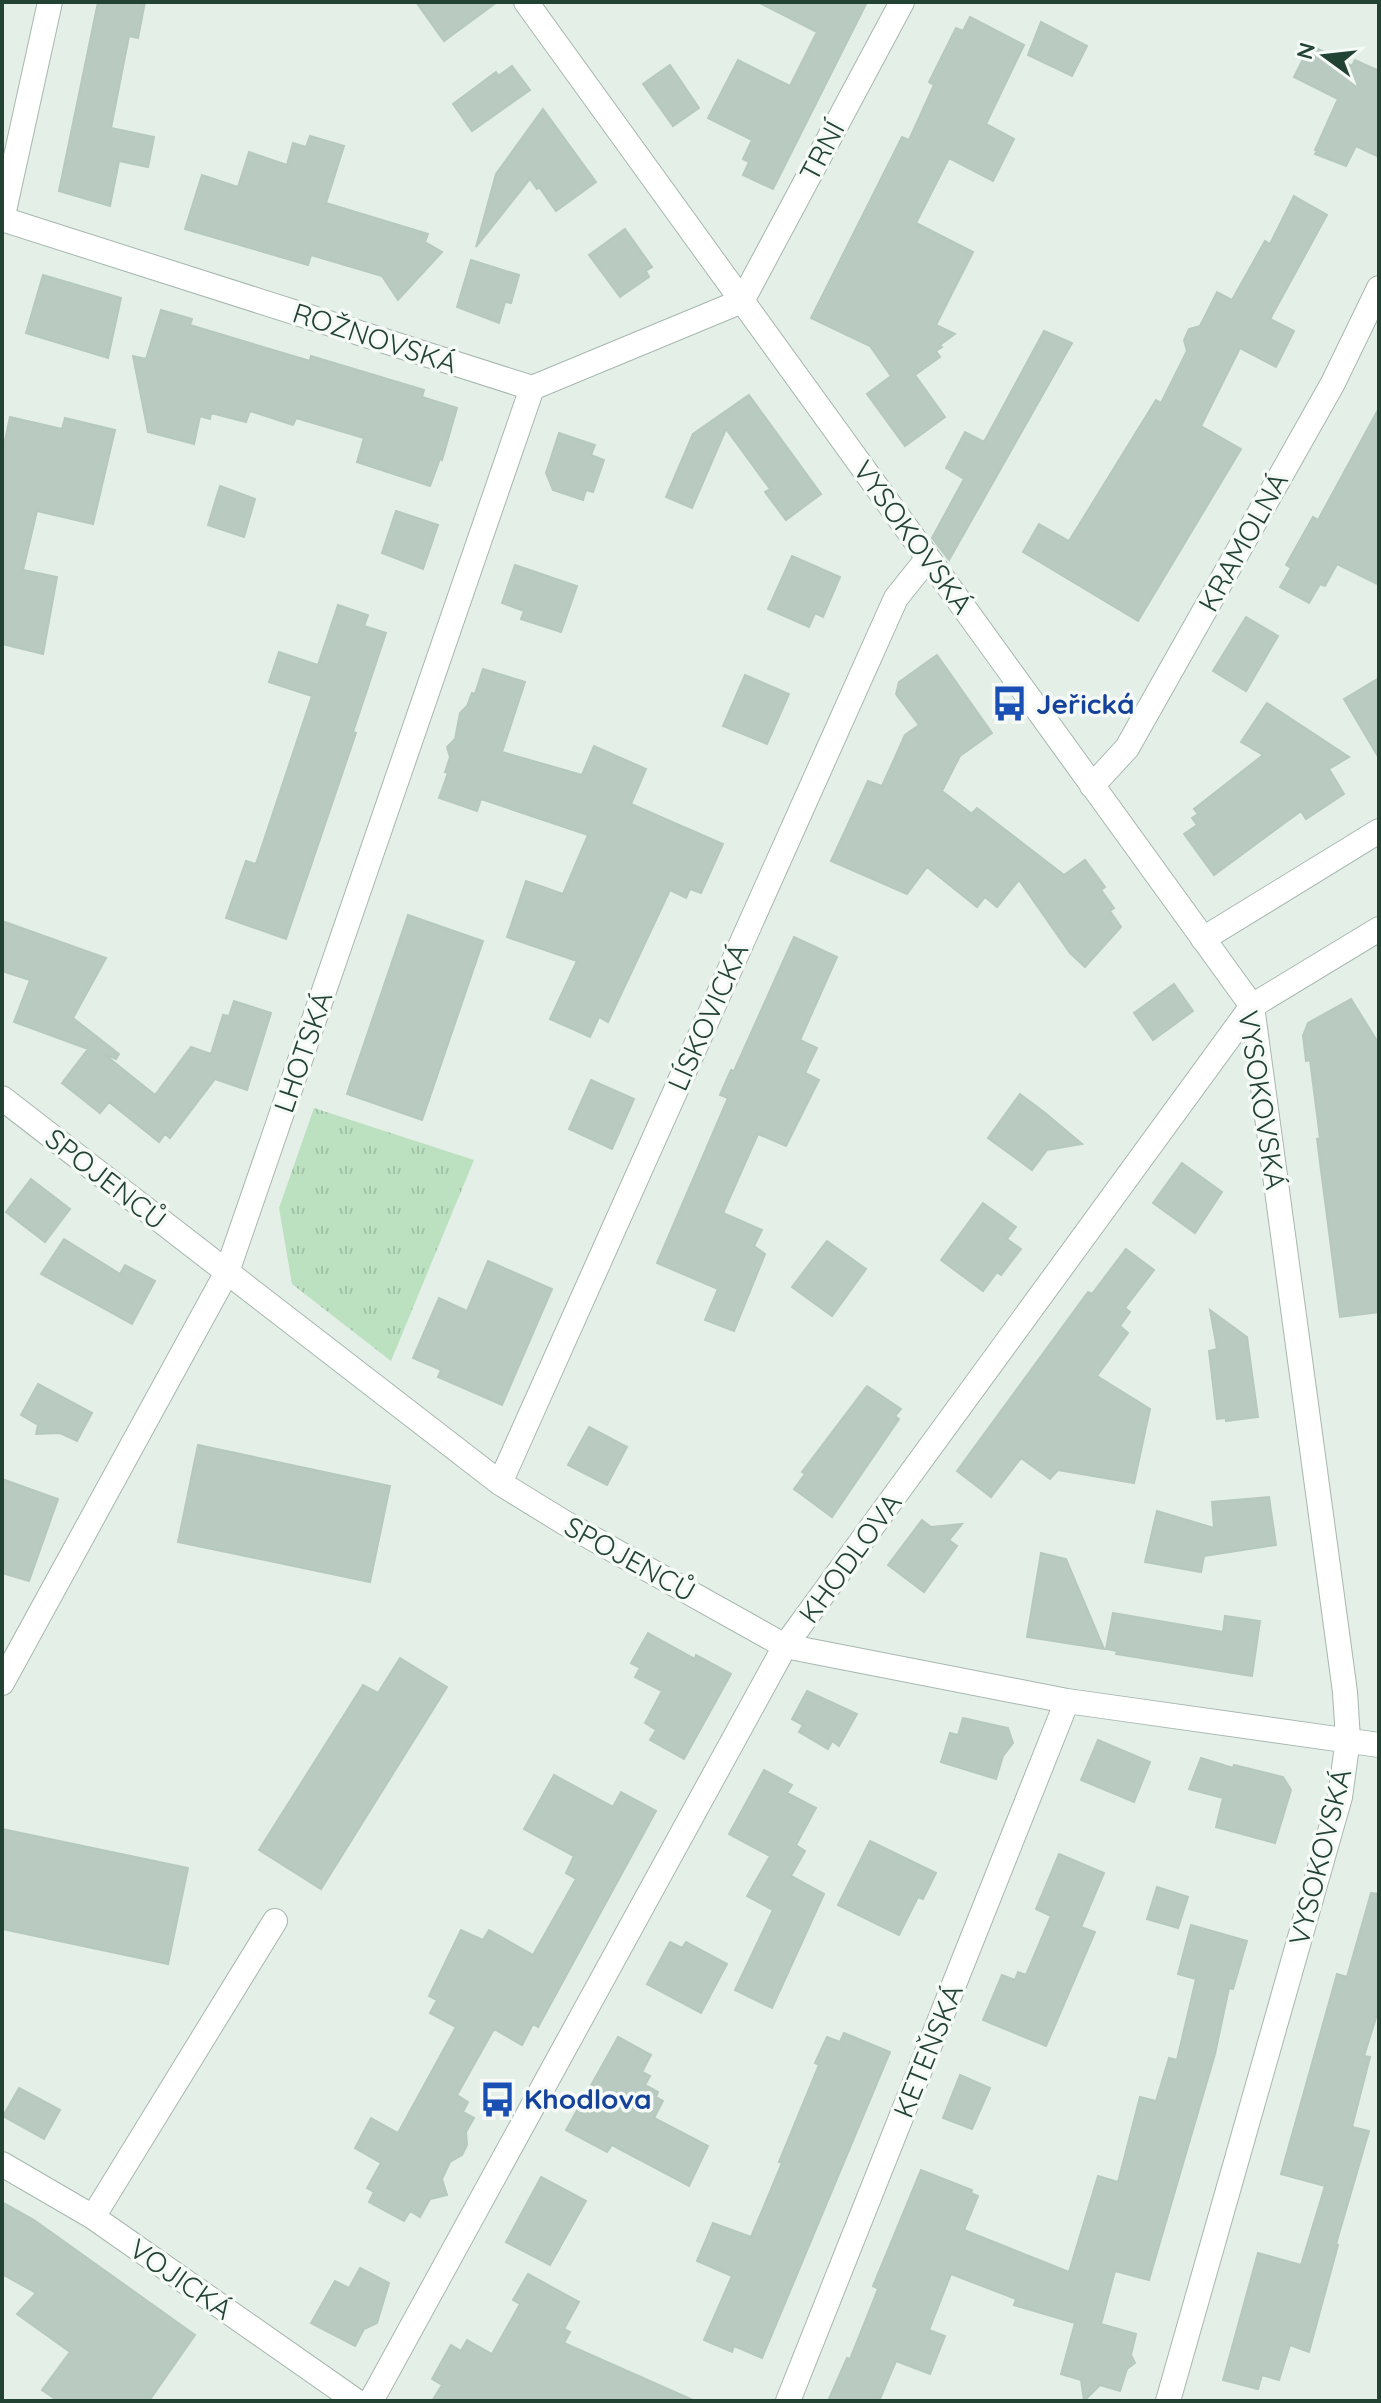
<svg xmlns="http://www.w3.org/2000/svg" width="1381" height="2403" font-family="Quicksand,sans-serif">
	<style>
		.park { fill: url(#park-tufts) }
		.building { fill: #b9cac1; stroke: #b6c9be; stroke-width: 2 }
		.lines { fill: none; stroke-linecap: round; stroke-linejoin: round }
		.street-casing { stroke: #a6b8ae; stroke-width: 26 }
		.street { stroke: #fff; stroke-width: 24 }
		.labels { text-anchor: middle; stroke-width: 7; stroke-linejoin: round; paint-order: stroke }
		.street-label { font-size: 28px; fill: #224234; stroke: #f5faf7 }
		.transit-label { font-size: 28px; font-weight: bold; fill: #164399; stroke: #f5faf7; text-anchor: start }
	</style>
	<defs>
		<pattern id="park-tufts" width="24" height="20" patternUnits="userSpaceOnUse" patternTransform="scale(2)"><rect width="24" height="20" fill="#bce1c0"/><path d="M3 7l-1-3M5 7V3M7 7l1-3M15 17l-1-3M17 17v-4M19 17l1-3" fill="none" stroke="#a1c2a6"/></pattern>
	</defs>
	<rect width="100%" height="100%" fill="#e4efe8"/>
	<!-- park -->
	<path class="park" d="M314,1108L474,1160L391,1361L292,1284L279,1208Z"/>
	<!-- building -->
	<path class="building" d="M98,2H145L138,38L129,36L111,128L154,137L148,167L119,161L110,206L59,191Z
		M416,2H497L444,41Z
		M758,2H867L773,189L743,175L749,162L743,159L752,140L708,118L738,60L790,86L817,32Z
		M970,17L1024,45L986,124L1014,139L993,181L949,158L916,223L973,252L936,325L955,334L940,345L942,347L936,351L940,357L915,375L945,417L905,446L867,394L891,376L870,346L811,318L902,137L909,140L934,85L929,82L956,28L963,31Z
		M1041,22L1087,46L1072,76L1028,55Z
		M1310,45L1352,66L1355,60L1379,71V157L1356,146L1346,166L1315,154L1317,151L1315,150L1338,99L1294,77Z
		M670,65L699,108L673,126L643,84Z
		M512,66L530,90L472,131L453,104L496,72L498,76Z
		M543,109L596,182L556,211L539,187L537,189L530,179L476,247L496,174Z
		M310,136L344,146L326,203L428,234L425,242L442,252L398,300L382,276L311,255L308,265L185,229L202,175L238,187L249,152L287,165L293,143L306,147Z
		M1294,196L1327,215L1270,319L1294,331L1276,367L1240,348L1201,426L1241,449L1138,621L1023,552L1039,524L1069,541L1156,400L1161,403L1187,351L1184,340L1189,329L1200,326L1217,292L1232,300L1265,241L1270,244Z
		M625,229L652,267L646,271L649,277L620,297L589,255Z
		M471,260L519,275L511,303L505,302L499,323L457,307Z
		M43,275L121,298L108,358L26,333Z
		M161,310L192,319L190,325L310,361L311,356L424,390L422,397L457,408L442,460L440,459L430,486L357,462L364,438L296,418L293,425L250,411L246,422L211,413L210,419L200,416L194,444L148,432L133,356L146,359Z
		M1044,331L1072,343L949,560L932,538L964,479L946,468L965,432L984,442Z
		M749,395L821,494L786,520L765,492L770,489L726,429L692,508L666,497L693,434Z
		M1379,408V585L1337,564L1325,586L1320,584L1309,603L1280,587L1291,568L1286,565L1313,517L1318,520Z
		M10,417L62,429L65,418L115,430L93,524L37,511L23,570L57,577L43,654L2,644V454Z
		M559,433L595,445L591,455L604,460L593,492L586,490L583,500L553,490L546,473Z
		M220,486L255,499L244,537L208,525Z
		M396,511L438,525L423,569L382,553Z
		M792,556L840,577L823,617L815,613L809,627L768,609Z
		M515,565L577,586L561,632L521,619L524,611L502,603Z
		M338,605L368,615L364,626L386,633L353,732L356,733L286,939L226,918L246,861L256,864L312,696L269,682L279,652L318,665Z
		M1246,617L1278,636L1246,691L1213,671Z
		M937,655L992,733L960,756L942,791L976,817L972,813L977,808L1064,875L1085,860L1105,887L1101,890L1114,908L1110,911L1121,927L1085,967L1070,953L1019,880L997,907L985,897L977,907L927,867L907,894L831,861L868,781L882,786L905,735L919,725L896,694L899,682Z
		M483,669L525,682L502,752L582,775L594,746L646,769L631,804L723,844L701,893L690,889L686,898L670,890L608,1022L599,1017L590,1037L550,1019L577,961L507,937L526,881L563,894L588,835L481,799L477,811L439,798L448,773L445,772L450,757L447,747L455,739L460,713L467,706L472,693L475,694Z
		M745,675L789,694L767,744L723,726Z
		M1379,678V758L1344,699Z
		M1267,703L1349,757L1329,769L1344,794L1306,819L1301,811L1214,875L1184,834L1197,825L1192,818L1198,814L1194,809L1263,755L1241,742Z
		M408,915L483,941L422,1120L347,1094Z
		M2,921L106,958L73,1018L119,1054L116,1059L104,1054L155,1095L191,1047L211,1054L223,1015L229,1016L234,1001L271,1013L247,1090L215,1079L170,1138L165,1134L159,1142L109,1102L100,1113L62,1083L88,1049L14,1022L30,980L2,971Z
		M794,937L837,957L800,1040L817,1048L805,1073L819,1080L786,1146L758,1134L723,1213L762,1230L754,1246L765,1254L734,1331L705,1320L718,1289L657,1263L728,1098L720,1095L731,1070L734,1071Z
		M1174,984L1193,1011L1153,1040L1134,1013Z
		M1351,999L1379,1044V1312L1340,1317L1317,1139L1320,1138L1310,1060L1306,1061L1303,1036L1308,1023Z
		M591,1080L634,1099L612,1149L569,1129Z
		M1020,1094L1044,1112L1082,1144L1047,1150L1032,1170L988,1138Z
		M1182,1163L1222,1192L1195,1233L1153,1203Z
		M31,1179L70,1209L45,1242L6,1212Z
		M983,1203L1016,1227L1007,1239L1021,1249L1001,1275L997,1272L983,1291L941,1260Z
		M64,1239L120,1274L125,1265L155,1281L132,1324L41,1274Z
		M827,1241L866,1269L832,1316L792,1287Z
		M1126,1249L1154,1270L1125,1308L1130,1312L1120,1326L1128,1333L1097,1376L1150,1409L1134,1483L1058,1470L1050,1479L1021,1458L991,1497L957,1471L1088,1292L1092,1294Z
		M488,1261L552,1289L502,1405L438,1377L441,1370L413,1358L439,1298L467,1311Z
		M1210,1310L1247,1337L1258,1417L1226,1421V1418L1217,1419L1209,1351L1217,1349Z
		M38,1384L92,1413L77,1441L60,1433L36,1434L38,1425L21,1415Z
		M867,1386L901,1409L895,1416L899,1419L832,1517L794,1489L805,1474L802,1472Z
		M589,1427L627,1447L607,1485L568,1465Z
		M198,1445L390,1486L370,1582L178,1542Z
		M2,1479L58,1499L29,1581L2,1573Z
		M1269,1497L1276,1545L1204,1556L1201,1572L1145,1562L1157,1511L1214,1528L1212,1502Z
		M922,1520L931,1527L962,1524L949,1540L957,1546L924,1592L888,1565Z
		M1041,1553L1066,1559L1104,1649L1027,1637Z
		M1113,1613L1223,1632L1225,1616L1260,1621L1252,1676L1116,1654L1117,1651L1106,1649Z
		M648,1633L695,1659L696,1655L731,1674L684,1759L650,1740L656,1730L645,1723L662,1691L635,1677L640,1668L631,1663Z
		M400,1658L447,1687L321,1889L259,1850L363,1685L378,1693Z
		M807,1691L857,1714L839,1746L832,1741L828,1749L799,1732L803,1725L792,1719Z
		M963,1718L1008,1728L1013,1743L1003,1756L996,1779L941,1762L950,1733L958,1735Z
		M1098,1740L1150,1762L1134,1802L1081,1780Z
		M1201,1758L1233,1768L1234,1765L1283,1777L1291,1790L1275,1843L1216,1827L1223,1798L1189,1789Z
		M764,1770L792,1785L787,1793L816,1808L796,1845L805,1851L791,1876L824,1894L772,2008L735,1990L773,1910L747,1896L770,1856L729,1834Z
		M554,1775L613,1807L621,1792L656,1811L538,2027L533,2024L522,2045L494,2029L457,2095L468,2102L463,2112L474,2118L466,2132L467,2145L462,2155L450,2162L442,2179L447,2195L430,2199L420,2217L410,2211L404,2221L369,2202L374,2192L367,2188L381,2163L355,2148L371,2118L398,2133L456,2027L430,2013L437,2000L429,1996L461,1930L483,1940L489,1930L533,1955L576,1879L566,1873L574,1856L524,1829Z
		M2,1829L188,1868L168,1964L2,1929Z
		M870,1841L936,1873L923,1899L918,1897L899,1935L838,1905Z
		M1059,1854L1104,1873L1081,1927L1095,1932L1046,2046L983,2020L1002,1975L1015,1980L1018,1972L1026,1975L1051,1916L1036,1909Z
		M1157,1887L1188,1897L1178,1928L1147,1919Z
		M1371,1893L1379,1894V2008L1364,2056L1370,2057L1352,2127L1369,2131L1336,2244L1338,2245L1309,2352L1290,2345L1279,2380L1262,2375L1258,2389L1223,2380L1258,2253L1301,2265L1325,2186L1281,2174L1337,1974L1347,1977Z
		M1191,1925L1247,1941L1233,1989L1229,1988L1215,2054L1149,2280L1115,2271L1101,2324L1136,2334L1131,2355L1135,2363L1127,2369L1120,2391L1100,2385L1084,2401L1081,2380L1061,2374L1075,2323L1014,2305L1016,2299L951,2274L929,2330L945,2336L930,2374L896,2361L879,2401H828L847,2358L850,2359L878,2289L873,2286L921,2170L972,2190L971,2193L978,2196L964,2230L1069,2272L1098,2176L1118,2182L1140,2097L1156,2101L1169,2058L1177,2060L1196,1979L1178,1974Z
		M670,1942L682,1948L686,1942L727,1964L701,2013L647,1984Z
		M844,2033L890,2052L762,2358L734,2346L732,2352L704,2340L732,2276L697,2261L713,2223L751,2237L782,2163L779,2162L819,2065L815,2063L827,2037L840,2042Z
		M618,2037L651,2055L642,2072L650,2076L645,2085L658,2092L656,2097L663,2101L654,2118L708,2146L689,2186L612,2145L607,2152L566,2130Z
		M960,2075L990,2088L972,2129L943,2118Z
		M19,2088L60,2110L44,2139L3,2116Z
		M541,2177L586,2201L550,2265L506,2242Z
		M2,2202L34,2220L195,2335L149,2401H58L42,2390L70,2352L17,2314L36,2293L2,2274Z
		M360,2268L389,2283L377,2323L364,2329L355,2346L311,2323L335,2281L349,2288Z
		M528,2274L579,2302L564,2329L570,2332L564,2343L695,2401H432L442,2385L432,2379L451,2345L461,2351L467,2340L492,2354L520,2304L513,2300Z"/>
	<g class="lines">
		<defs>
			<path id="street" d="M526,2L1252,1006L1345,1692L1348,1739L1340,1797L1168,2401
				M2,219L532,388L742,301L902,2
				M2,220L50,2
				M1092,786L1127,748L1333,383L1379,288
				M1203,939L1379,831
				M2,1098L500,1483L565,1523L785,1646L1067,1701L1379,1745
				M500,1483L896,598L928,558
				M2,1683L227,1272L532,388
				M2,2164L93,2217L356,2401
				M93,2217L275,1921
				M371,2401L785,1646L1252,1006L1379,929
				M788,2401L1067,1701"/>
		</defs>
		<!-- street casing -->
		<use href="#street" class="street-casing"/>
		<!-- street -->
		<use href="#street" class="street"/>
	</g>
	<!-- icons -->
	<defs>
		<symbol id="bus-bare" viewBox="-9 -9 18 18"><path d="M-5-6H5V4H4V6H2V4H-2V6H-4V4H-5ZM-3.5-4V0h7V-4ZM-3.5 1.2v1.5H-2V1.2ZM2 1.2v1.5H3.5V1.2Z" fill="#1a4fb4" stroke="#f5faf7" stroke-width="2.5" paint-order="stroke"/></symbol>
	</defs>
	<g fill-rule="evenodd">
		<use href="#bus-bare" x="984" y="678" width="51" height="51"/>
		<use href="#bus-bare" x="472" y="2074" width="51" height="51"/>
	</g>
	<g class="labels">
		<!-- street labels -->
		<g class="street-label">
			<text transform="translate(822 151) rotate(-62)" y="10">TRNÍ</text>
			<text transform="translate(375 338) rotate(18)" y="10">ROŽNOVSKÁ</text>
			<text transform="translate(913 537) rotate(54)" y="10">VYSOKOVSKÁ</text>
			<text transform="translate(1243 542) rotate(-61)" y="10">KRAMOLNÁ</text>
			<text transform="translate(708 1017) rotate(-66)" y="10">LÍSKOVICKÁ</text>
			<text transform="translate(303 1052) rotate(-71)" y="10">LHOTSKÁ</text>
			<text transform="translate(1262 1100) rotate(81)" y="10">VYSOKOVSKÁ</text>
			<text transform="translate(106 1179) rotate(38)" y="10">SPOJENCŮ</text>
			<text transform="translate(850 1558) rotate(-54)" y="10">KHODLOVA</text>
			<text transform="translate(630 1559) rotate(29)" y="10">SPOJENCŮ</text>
			<text transform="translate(1320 1857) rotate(-76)" y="10">VYSOKOVSKÁ</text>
			<text transform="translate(928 2051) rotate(-68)" y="10">KETEŇSKÁ</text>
			<text transform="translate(181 2279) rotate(35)" y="10">VOJICKÁ</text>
		</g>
		<!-- transit labels -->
		<g class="transit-label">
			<text x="1036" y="714">Jeřická</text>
			<text x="524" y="2109">Khodlova</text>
		</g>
	</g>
	<!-- border -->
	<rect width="1381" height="2403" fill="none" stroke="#224234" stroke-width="8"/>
	<!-- north arrow -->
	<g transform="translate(1325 56) rotate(285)" stroke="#f5faf7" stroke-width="6" paint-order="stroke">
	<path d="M0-6L14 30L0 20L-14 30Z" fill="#224234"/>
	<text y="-12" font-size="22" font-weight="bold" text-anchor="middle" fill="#224234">N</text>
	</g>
</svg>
